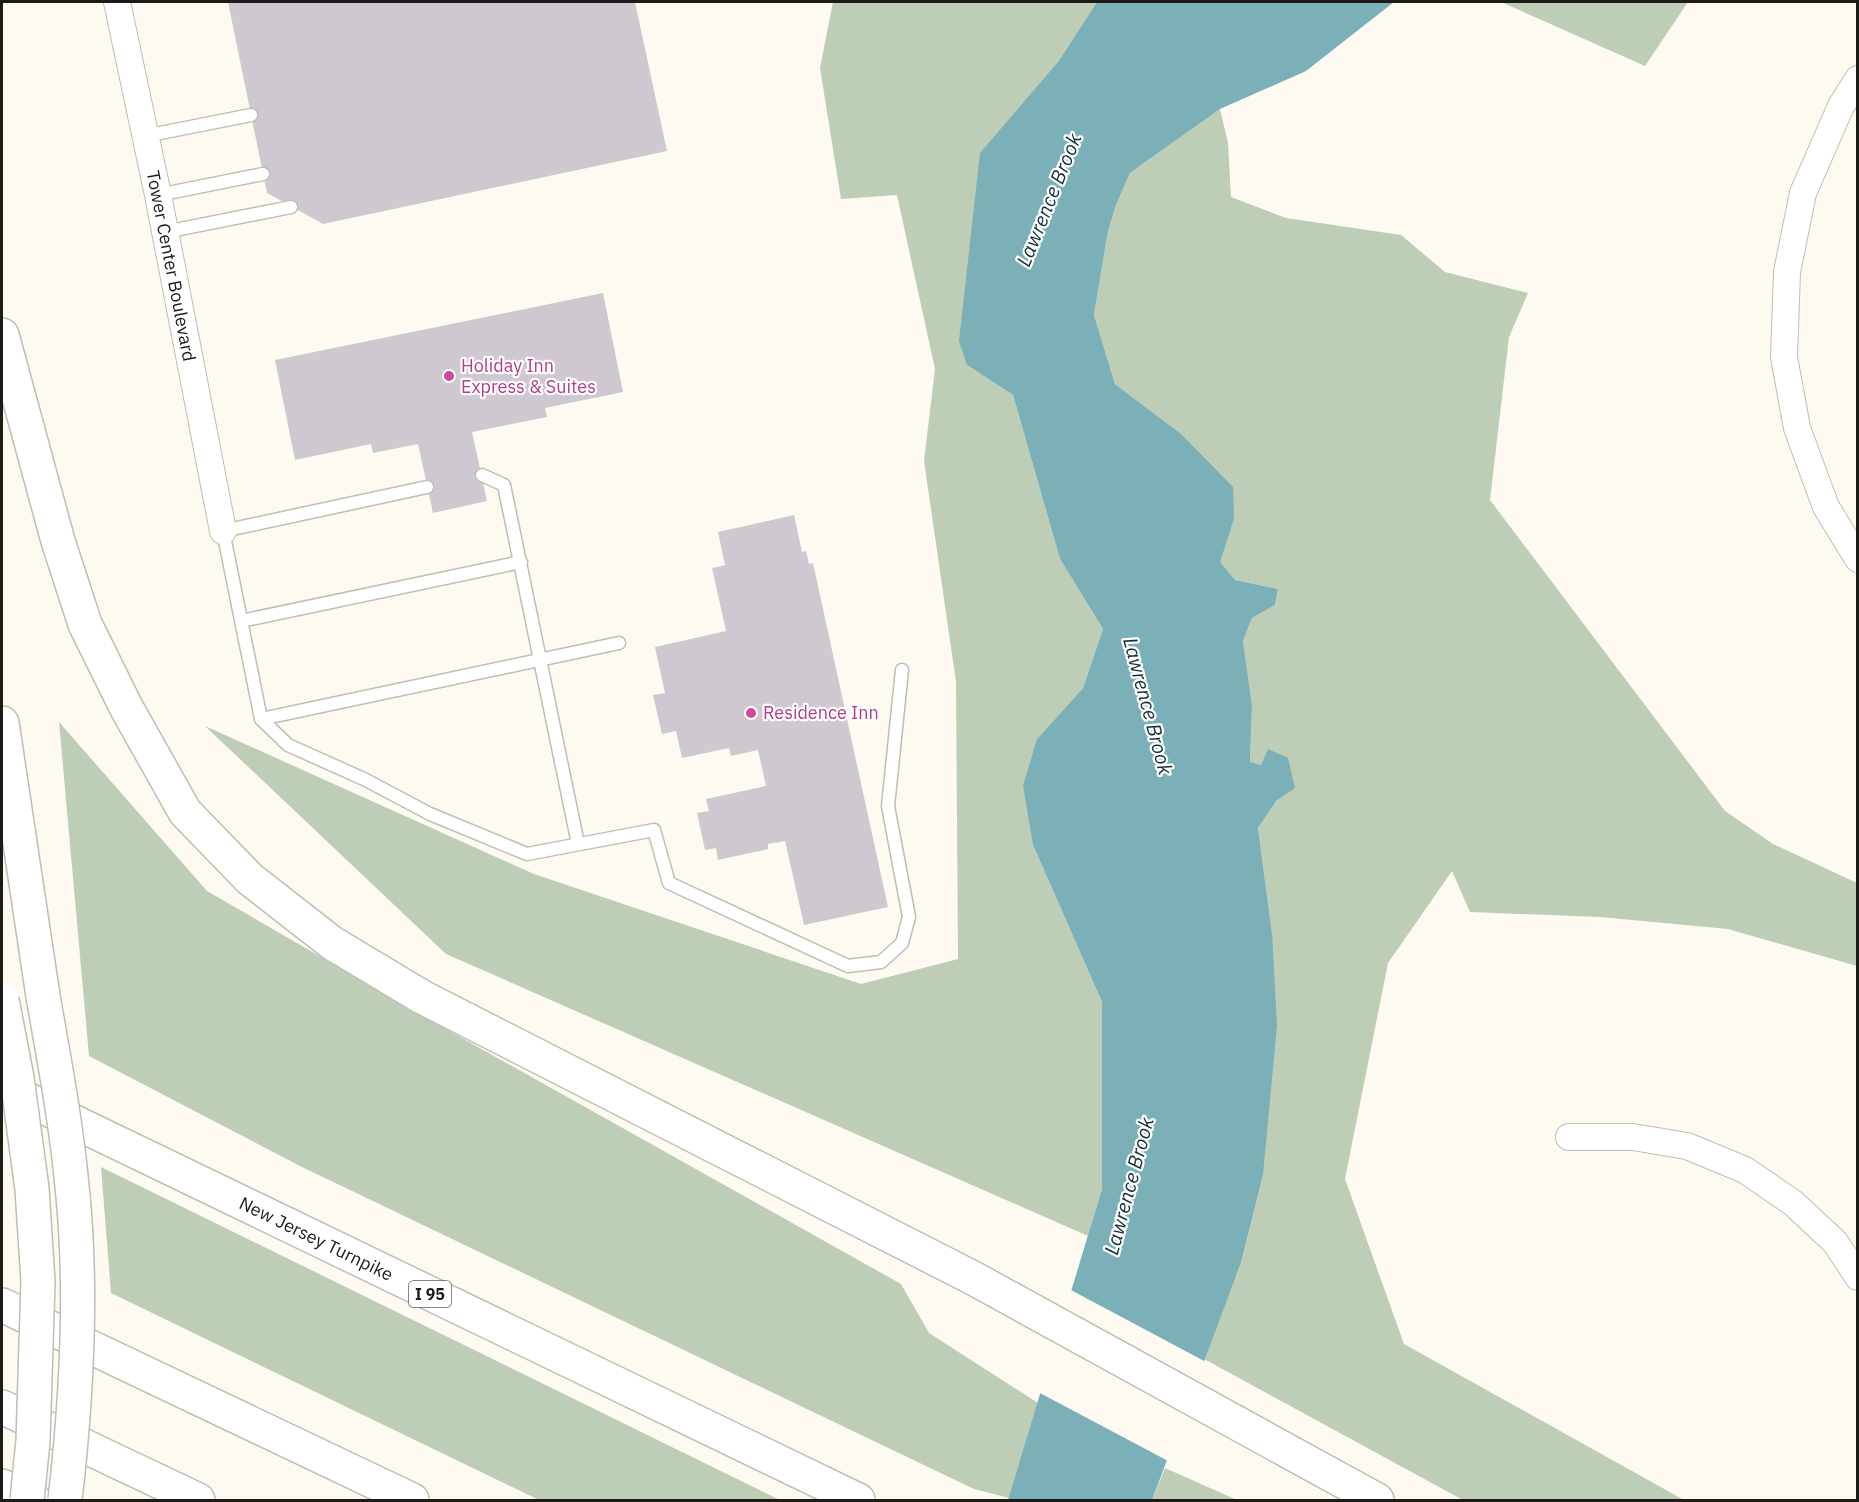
<svg xmlns="http://www.w3.org/2000/svg" width="1859" height="1502" font-family="'IBM Plex Sans',sans-serif">
	<style>
		.green { fill: #becdb5 }
		.water { fill: #7bb0b8 }
		.pier { fill: #fefaf1 }
		.building { fill: #d0c8d0 }
		.lines { fill: none; stroke-linecap: round; stroke-linejoin: round }
		.service-casing { stroke: #c0bdb4; stroke-width: 15 }
		.minor-casing { stroke: #c0bdb4; stroke-width: 28 }
		.motorway-casing { stroke: #c0bdb4; stroke-width: 36 }
		.service { stroke: #fff; stroke-width: 12 }
		.minor { stroke: #fff; stroke-width: 26 }
		.motorway { stroke: #fff; stroke-width: 33 }
		.motorway-bridge-casing { stroke: #c0bdb4; stroke-width: 36; stroke-linecap: butt }
		.motorway-bridge { stroke: #fff; stroke-width: 33 }
		.hotel-dot { fill: #d1479c; stroke: #fff; stroke-width: 2 }
		.labels { text-anchor: middle; stroke-width: 4.5; stroke-linejoin: round; paint-order: stroke }
		.shield { fill: #fff; stroke: #605f5d; stroke-width: 1.5 }
		.shield-label { font-size: 16px; font-weight: bold; fill: #1c1b17 }
		.street-label { font-size: 18px; fill: #1c1b17; stroke: #fff }
		.hotel-label { font-size: 18px; fill: #b23c85; stroke: #fff; text-anchor: start }
		.water-label { font-size: 20px; font-style: italic; fill: #132f33; stroke: #fff }
	</style>
	<rect width="100%" height="100%" fill="#fefaf1"/>
	<!-- green -->
	<path class="green" d="M833,2H1097L1058,62L967,365L1013,395L1060,559L1103,629L1083,688L1037,739L1033,845L1102,1002V1189L1088,1236L446,954L205,726L534,874L861,984L958,959L956,682L924,461L935,369L897,195L841,199L820,68Z
		M1501,2H1688L1645,66Z
		M1220,109L1228,143L1231,197L1286,218L1401,235L1445,272L1528,293L1509,337L1490,500L1725,811L1773,844L1857,883V966L1728,929L1600,917L1470,912L1452,871L1388,963L1345,1179L1404,1344L1684,1500H1463L1204,1359L1241,1264L1263,1175L1272,933L1258,828L1277,800L1261,765L1250,763L1252,705L1243,641L1252,618L1275,605L1278,589L1235,580L1219,562L1234,519L1180,433L1115,384L1094,315L1108,231L1116,205L1130,173Z
		M59,722L207,891L437,1024L901,1284L929,1333L1038,1403L1009,1498L974,1489L302,1167L89,1056Z
		M101,1167L780,1500H539L111,1293Z
		M1165,1468L1237,1500H1152Z"/>
	<!-- water -->
	<path class="water" d="M1097,2H1394L1306,71L1220,109L1130,173L1116,205L1108,231L1094,315L1115,384L1180,433L1233,487L1234,519L1220,562L1235,580L1278,589L1275,605L1252,618L1243,641L1252,705L1250,762L1261,765L1268,749L1288,758L1295,788L1277,800L1258,828L1272,933L1277,1025L1263,1175L1241,1263L1152,1500H1008L1102,1189V1002L1033,845L1023,786L1037,739L1083,688L1103,629L1060,559L1013,395L967,365L959,341L980,153L1058,62Z"/>
	<!-- pier -->
	<path class="pier" d="M1069,1289L1206,1362L1170,1462L1038,1392Z"/>
	<!-- building -->
	<path class="building" d="M228,2H635L667,151L323,224L267,193Z
		M603,293L623,392L545,408L547,417L472,432L487,501L433,513L418,444L373,453L371,444L295,460L275,360Z
		M794,515L802,552L806,551L809,564L813,563L888,907L804,925L785,841L768,844V849L718,860L716,848L705,850L697,813L709,811L706,799L766,786L758,750L731,756L729,748L682,758L676,731L662,734L653,695L665,693L655,647L726,631L712,568L725,565L718,532Z"/>
	<g class="lines">
		<defs>
			<path id="service" d="M145,136L251,115
				M158,195L263,174
				M165,232L291,207
				M482,475L504,485L578,844
				M427,487L223,531L261,719L288,745L366,780L430,814L527,854L654,830L669,883L848,966L881,962L902,943L909,917L888,806L902,670
				M241,621L521,562
				M261,719L619,643"/>
			<path id="minor" d="M117,2L158,195L223,531
				M1858,79L1841,106L1803,193L1787,272L1784,357L1797,428L1826,507L1858,559
				M1569,1137H1633L1687,1146L1745,1170L1793,1203L1835,1242L1858,1277"/>
			<path id="motorway" d="M2,335L58,541L85,624L126,707L185,812L250,879L332,943L422,997L973,1278L1377,1500
				M2,723L43,996
				M2,1087L858,1500
				M2,1305L412,1500
				M2,1407L198,1500
				M2,1486L34,1500"/>
		</defs>
		<!-- service casing -->
		<use href="#service" class="service-casing"/>
		<!-- minor casing -->
		<use href="#minor" class="minor-casing"/>
		<!-- motorway casing -->
		<use href="#motorway" class="motorway-casing"/>
		<!-- service -->
		<use href="#service" class="service"/>
		<!-- minor -->
		<use href="#minor" class="minor"/>
		<!-- motorway -->
		<use href="#motorway" class="motorway"/>
		<defs>
			<path id="motorway-bridge" d="M43,996C54,1059 66,1122 72,1186C83,1290 77,1396 65,1500
				M2,1000L17,1078L32,1189L38,1281L33,1441L27,1500"/>
		</defs>
		<!-- motorway-bridge casing -->
		<use href="#motorway-bridge" class="motorway-bridge-casing"/>
		<!-- motorway-bridge -->
		<use href="#motorway-bridge" class="motorway-bridge"/>
	</g>
	<!-- markers -->
	<g class="hotel-dot">
		<circle cx="449" cy="376" r="6"/>
		<circle cx="751" cy="713" r="6"/>
	</g>
	<g class="labels">
		<!-- shield labels -->
		<rect class="shield" x="409" y="1281" width="42" height="26" rx="4.5"/>
		<g class="shield-label">
			<text x="430" y="1300">I 95</text>
		</g>
		<!-- street labels -->
		<g class="street-label">
			<text transform="translate(171 266) rotate(79)" y="6">Tower Center Boulevard</text>
			<text transform="translate(316 1239) rotate(26)" y="6">New Jersey Turnpike</text>
		</g>
		<!-- hotel labels -->
		<g class="hotel-label">
			<text x="461" y="372">Holiday Inn<tspan x="461" dy="21">Express &amp; Suites</tspan></text>
			<text x="763" y="719">Residence Inn</text>
		</g>
		<!-- water labels -->
		<g class="water-label">
			<text transform="translate(1049 200) rotate(-68)" y="7">Lawrence Brook</text>
			<text transform="translate(1148 706) rotate(75)" y="7">Lawrence Brook</text>
			<text transform="translate(1129 1186) rotate(-75)" y="7">Lawrence Brook</text>
		</g>
	</g>
	<!-- border -->
	<rect width="1859" height="1502" fill="none" stroke="#1c1b17" stroke-width="6"/>
</svg>
